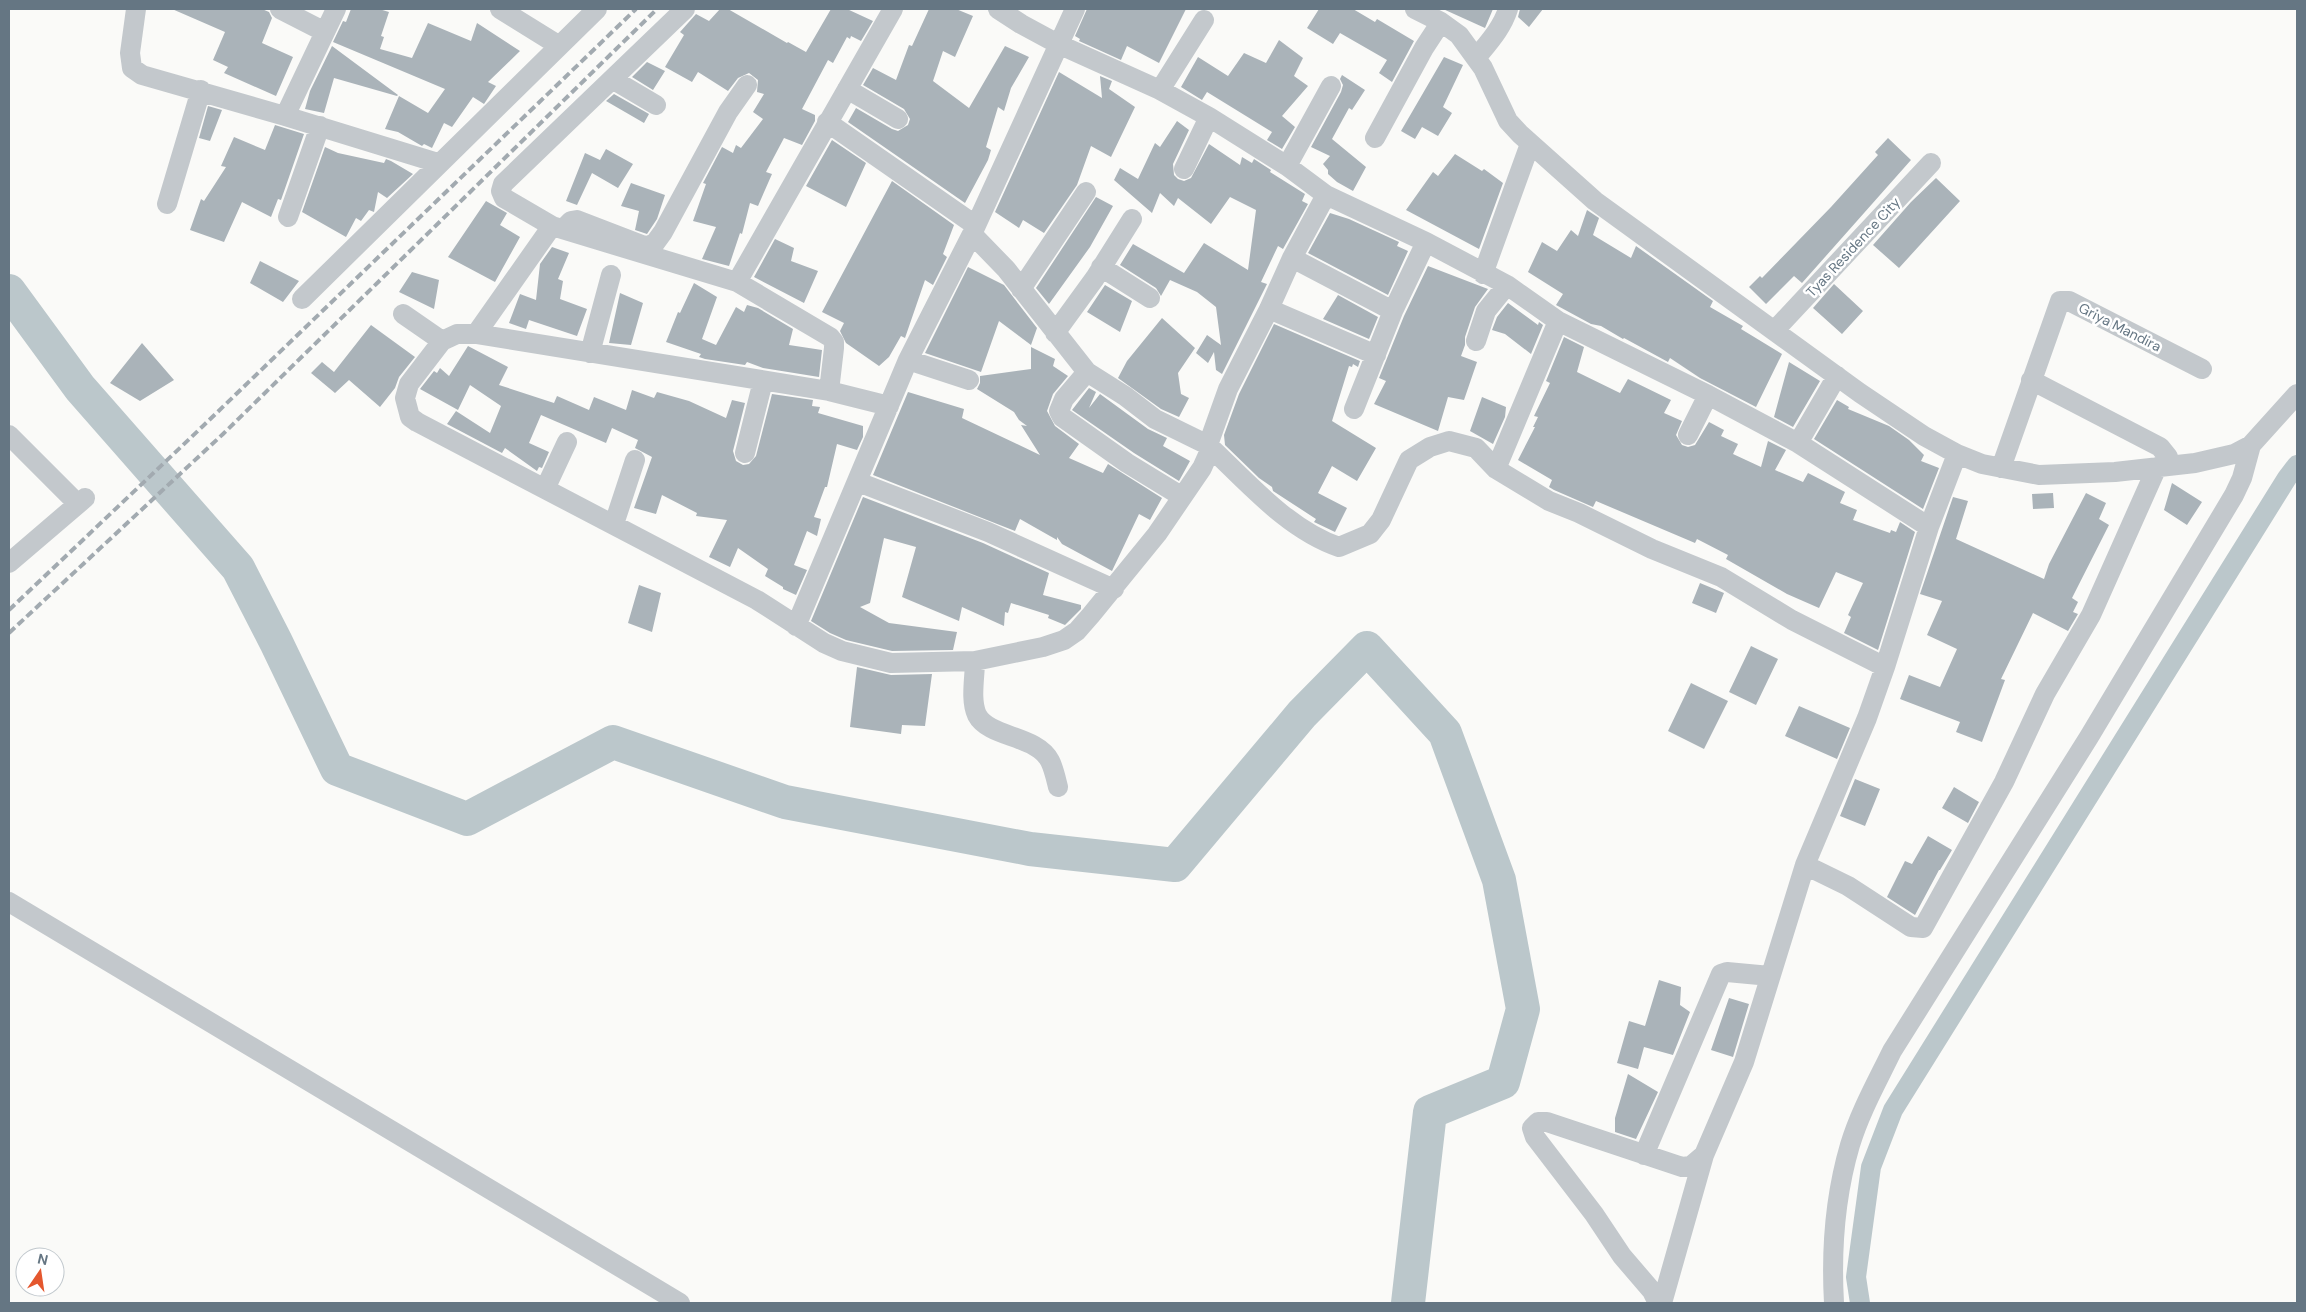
<svg xmlns="http://www.w3.org/2000/svg" width="2306" height="1312" font-family="'DM Sans',sans-serif">
	<style>
		.lines { fill: none; stroke-linecap: round; stroke-linejoin: round }
		.canal { stroke: #bbc7cb; stroke-width: 20 }
		.river { stroke: #bbc7cb; stroke-width: 34 }
		.building { fill: #aab3b9 }
		.minor { stroke: #c3c8cc; stroke-width: 20 }
		.rail { stroke: #a2aab0; stroke-width: 4; stroke-dasharray: 8 4; stroke-linecap: butt }
		.labels { text-anchor: middle; stroke-width: 5; stroke-linejoin: round; paint-order: stroke }
		.street-label { font-size: 14px; fill: #657683; stroke: #fff }
	</style>
	<rect width="100%" height="100%" fill="#fafaf8"/>
	<g class="lines">
		<!-- canal -->
		<path class="canal" d="M1860,1303L1856,1277L1871,1167L1893,1110L2287,478L2297,465"/>
		<!-- river -->
		<path class="river" d="M9,291L80,388L238,568L276,642L337,769L467,819L613,742L785,802L1030,849L1175,865L1302,714L1367,648L1445,733L1499,880L1523,1009L1503,1082L1430,1112L1408,1303"/>
	</g>
	<!-- building -->
	<path class="building" d="M172,9H262L269,12L272,18L262,43L293,57L276,96L224,73L228,67L213,60L225,32Z
		M351,9H379L389,12L381,36L384,37L380,49L412,58L428,23L471,41L477,23L520,51L488,82L496,86L484,104L473,97L452,127L444,123L432,148L424,144L422,146L398,132L385,129L399,96L428,113L445,89L333,42L343,21L346,22Z
		M720,9H728L787,43L788,42L806,52L831,9H847L873,21L861,41L851,36L850,39L847,37L833,63L828,60L802,109L815,115V121L802,145L784,138L766,172L772,174L758,206L750,203L742,234L740,233L729,266L702,259L716,227L693,221L706,184L703,183L722,147L733,153L736,145L741,148L763,119L753,112L764,94L757,92L758,80L749,73L738,78L728,91L698,72L692,82L665,67L684,35L680,32L696,14L709,21Z
		M929,9H956L973,16L955,57L943,51L933,81L969,108L1005,46L1029,57L1011,88L1004,111L998,107L986,147L991,150L988,160L965,203L848,122L856,108L892,129L898,131L908,125L910,119L904,109L863,85L873,68L896,80L909,45L912,46Z
		M1087,9H1186L1159,63L1127,46L1121,60L1079,41L1080,39L1075,36Z
		M1319,9H1353L1375,22L1377,19L1414,41L1392,82L1379,73L1387,60L1340,33L1333,44L1307,28Z
		M1443,9H1493L1485,28Z
		M1520,9H1543L1529,27L1518,17Z
		M1279,40L1303,58L1294,76L1308,86L1282,116L1295,127L1282,149L1267,140L1272,132L1207,92L1202,100L1181,87L1198,57L1228,76L1244,53L1266,63Z
		M332,46L398,95L397,96L334,78L324,113L305,109L310,91Z
		M1444,57L1463,65L1443,107L1452,113L1438,136L1422,127L1415,139L1401,131Z
		M647,62L665,71L653,90L632,77Z
		M1059,72L1102,98L1100,76L1112,81L1109,89L1135,107L1111,157L1091,146L1077,185L1044,233L1023,220L1019,228L995,212Z
		M1342,75L1365,90L1352,110L1349,108L1332,139L1366,167L1353,191L1337,182L1328,174V170L1323,164L1330,156L1311,147L1341,92L1343,85L1340,79Z
		M614,94L649,114L644,123L606,101Z
		M208,106L222,110L210,141L199,138Z
		M1177,121L1189,130L1173,164L1174,175L1178,179L1184,181L1191,178L1209,144L1240,165L1242,157L1252,163L1254,159L1271,170L1270,172L1305,194L1302,201L1308,204L1283,249L1278,246L1261,282L1267,284L1222,374L1216,370L1214,352L1208,363L1196,353L1207,335L1221,345L1216,307L1197,292L1170,280L1161,296L1156,288L1120,265L1133,244L1184,273L1204,243L1248,270L1256,210L1230,197L1211,224L1178,198L1174,206L1160,193L1152,213L1114,180L1120,168L1138,179L1155,143L1160,147Z
		M275,125L304,134L281,200L278,199L271,217L242,202L224,242L190,230L201,199L204,201L226,167L221,166L234,137L265,150Z
		M1888,138L1911,160L1802,283L1794,276L1766,304L1749,287L1760,276L1762,278L1831,207L1878,155L1875,152Z
		M832,140L866,163L846,207L806,186Z
		M325,147L338,153L384,163L386,159L391,161L413,174L387,198L378,192L374,212L369,210L361,221L356,218L346,237L302,212Z
		M606,149L633,164L618,188L592,173L577,205L566,201L585,153L600,160Z
		M1455,154L1482,171L1484,169L1503,183L1479,249L1406,210L1433,172L1438,176Z
		M1936,178L1960,201L1899,268L1873,245L1911,202Z
		M892,181L954,225L943,254L947,257L933,285L925,280L905,338L901,336L889,357L879,366L846,343L840,331L844,323L822,312Z
		M631,183L665,195L657,219L647,234L635,230L639,211L621,206Z
		M1096,197L1113,206L1090,247L1049,304L1036,288Z
		M486,201L507,213L500,225L520,237L495,282L448,257Z
		M1587,210L1599,218L1593,235L1631,258L1636,246L1713,301L1710,307L1743,326L1741,329L1782,354L1756,407L1700,378L1670,358L1668,362L1624,338L1623,339L1601,326L1591,324L1556,305L1563,294L1528,272L1542,242L1557,251L1571,230L1578,236Z
		M1330,213L1349,219L1399,242L1397,246L1408,251L1388,295L1308,253Z
		M775,239L794,248L791,261L818,271L804,303L754,277Z
		M552,247L569,253L558,279L563,281L560,299L587,309L577,336L529,320L526,329L509,323L520,294L536,300L540,264Z
		M260,261L299,281L283,302L250,283Z
		M1428,266L1488,289L1475,307L1465,337V345L1461,356L1477,362L1464,400L1448,397L1438,431L1374,404L1386,381L1379,378L1404,316Z
		M968,267L1004,285L1037,328L1031,345L999,321L981,372L925,353Z
		M412,272L439,280L434,309L399,292Z
		M694,283L717,297L702,339L716,345L736,307L744,312L747,305L758,308L793,329L789,345L822,350L819,377L763,368L747,362L745,365L705,359L699,357L701,354L666,342L678,312L680,313Z
		M1834,284L1863,311L1842,334L1813,308Z
		M1105,285L1132,301L1120,332L1087,312Z
		M620,293L643,303L631,345L609,343Z
		M1338,295L1378,317L1369,339L1323,319Z
		M1508,303L1538,325L1539,322L1543,325L1531,354L1505,334L1492,330L1497,317Z
		M1162,318L1195,348L1178,373L1181,394L1189,398L1179,417L1161,409L1118,378L1127,361Z
		M1274,324L1360,361L1358,367L1353,364L1352,367L1349,366L1332,421L1376,448L1357,481L1332,466L1318,493L1347,508L1335,532L1314,522L1316,519L1273,491L1272,487L1259,478L1225,445L1224,435L1239,394Z
		M371,325L415,357L399,377L395,388L380,407L349,380L335,393L311,373L322,362L334,372Z
		M1564,337L1584,347L1577,372L1620,393L1628,379L1671,400L1664,413L1682,421L1676,435L1682,445L1688,447L1695,445L1709,422L1724,430L1721,436L1738,444L1733,454L1761,467L1768,441L1786,450L1775,470L1803,482L1808,473L1845,492L1840,503L1857,510L1853,520L1890,533L1891,530L1896,532L1900,522L1915,532L1878,650L1844,633L1851,617L1848,615L1863,583L1836,572L1819,608L1787,594L1726,559L1728,555L1697,539L1695,543L1596,501L1593,507L1554,490L1549,487L1552,480L1518,460L1535,427H1533L1538,417L1534,416L1550,383L1546,381Z
		M142,343L174,380L140,401L110,383Z
		M468,346L508,367L499,385L554,403L557,396L589,410L594,397L626,410L632,390L654,398L657,392L689,401L726,418L732,400L745,403L733,451L736,461L743,465L749,464L756,456L772,394L813,400L812,406L820,407L818,413L863,426V437L857,450L837,444L827,487H825L814,517L821,519L817,536L807,531L794,565L807,570L796,595L783,589V587L765,576L768,569L738,548L730,567L709,557L727,520L696,516L697,513L662,495L656,514L634,508L652,457L635,448L638,440L612,428L606,443L541,415L529,443L549,452L542,468L539,467L537,471L505,448L502,453L447,424L456,411L490,433L501,406L470,385L458,410L420,389L434,371L437,373L440,368L449,376Z
		M1031,347L1055,359L1053,366L1068,376L1053,394L1047,411L1055,426L1079,444L1069,458L1103,473L1108,464L1162,498L1150,520L1139,514L1112,571L1062,544L1057,537V540L1020,519L1015,531L873,475L908,392L964,409L962,418L1040,455L1021,425L1027,426L1019,420L1014,412L977,389L980,383V376L1031,369Z
		M1789,362L1820,381L1793,427L1774,417Z
		M1089,388L1096,392L1089,408L1100,394L1148,429L1167,438L1163,446L1190,461L1179,481L1134,453L1072,410Z
		M1482,397L1506,407L1505,417L1493,444L1470,431Z
		M1837,400L1849,407L1848,409L1889,426L1909,440L1924,455L1921,461L1939,468L1923,509L1814,439Z
		M2172,483L2202,502L2187,525L2164,510Z
		M2053,493L2054,508L2033,509L2032,494Z
		M2086,493L2106,503L2099,519L2109,525L2072,598L2078,602L2073,612L2078,614L2068,631L2033,613L2001,679L2005,680L1982,742L1956,732L1960,722L1900,699L1909,675L1940,687L1957,649L1927,635L1942,601L1920,594L1953,497L1968,501L1956,539L2044,579L2049,564Z
		M863,497L983,543L1049,573L1043,595L1081,605V609L1065,625L1048,618L1049,615L1011,603L1008,613L1005,612L1004,626L962,607L959,621L902,597L916,547L884,538L870,603L860,607L889,623L957,632L953,650L892,651L846,640L830,633L811,621Z
		M1700,583L1724,593L1716,613L1692,603Z
		M639,585L661,593L652,632L628,623Z
		M1751,646L1778,659L1756,705L1729,692Z
		M857,667L891,675L932,674L925,726L902,725L901,734L850,727Z
		M1691,683L1728,701L1704,749L1668,731Z
		M1799,706L1850,728L1837,759L1785,736Z
		M1855,779L1880,789L1865,826L1840,816Z
		M1954,787L1979,802L1968,823L1942,808Z
		M1928,836L1952,850L1940,870H1939L1915,915L1887,897L1905,861L1912,864Z
		M1659,980L1681,987L1680,1005L1690,1012L1673,1055L1644,1047L1638,1069L1617,1063L1629,1021L1645,1026Z
		M1729,998L1749,1004L1733,1057L1711,1050Z
		M1628,1074L1658,1092L1636,1139L1615,1132V1118Z"/>
	<g class="lines">
		<!-- minor -->
		<path class="minor" d="M136,9L130,53L132,68L142,75L285,116L336,9
			M280,9L325,32
			M500,9L558,45
			M685,9L503,184L501,191L504,198L552,226L737,282L893,9
			M998,9L1021,24L1058,44L1160,90L1209,117L1287,166L1326,195L1426,242L1507,285L1558,321L1708,395L1798,443L1929,527
			M1415,9L1441,22L1459,35L1483,68L1508,121L1520,134L1595,201L1860,393L1924,436L1957,454L1982,464L2039,475L2115,472L2195,463L2234,454L2251,445L2297,394
			M1476,58C1489,42 1502,28 1508,9
			M612,79L656,105
			M847,89L898,119
			M1160,90L1204,20
			M285,116L438,163
			M827,122L975,225
			M1375,138L1424,48L1441,22
			M1287,166L1331,86
			M1184,169L1209,117
			M167,204L201,90
			M288,217L320,126
			M563,229L571,221L577,220L642,245L648,246L655,243L663,232L728,112L747,85
			M972,234L1006,269L1087,372L1125,396L1155,419L1208,445
			M1292,258L1393,311
			M1101,267L1150,298
			M1483,274L1530,144
			M737,282L830,337L834,342V348L829,391
			M1021,289L1086,192
			M302,299L597,9
			M1269,309L1376,355
			M403,314L442,341
			M1775,330L1931,163
			M1055,333L1095,278L1132,219
			M476,334L552,226
			M1476,341L1486,311L1507,285
			M590,353L611,275
			M908,360L969,380
			M1087,372L1064,399L1059,411L1062,417L1127,463L1181,496
			M2031,380L2160,447L2168,457L2169,466
			M889,406L829,391L476,334H457L442,341L409,384L405,398L410,417L417,422L757,600L824,643L842,651L891,663L975,661L1043,647L1064,640L1077,631L1091,615L1157,534L1202,468L1211,448L1208,445L1228,389L1269,309L1292,258L1326,195
			M1354,409L1393,311L1426,242
			M9,435L78,504
			M1688,435L1708,395
			M1798,443L1837,376
			M1211,448C1249,484 1289,530 1339,547L1370,534L1381,520L1409,460L1430,447L1449,441L1476,448L1496,469L1549,501L1579,513L1652,549L1721,577L1792,620L1885,667
			M745,453L763,381
			M2001,468L2060,301H2069L2202,369
			M1496,469L1558,321
			M858,482L988,532L1114,589
			M545,489L567,442
			M614,524L635,460
			M9,563L85,498
			M796,626L908,360L972,234L1075,9
			M975,661C975,677 970,700 977,715C989,738 1037,735 1050,761C1054,769 1056,779 1058,787
			M1805,865L1848,886L1911,927L1923,928L2004,782L2045,694L2091,615L2157,467
			M9,902L680,1303
			M1644,1155L1721,974L1727,972L1770,976
			M1658,1303L1652,1291L1622,1256L1594,1214L1535,1137L1532,1128L1538,1122H1547L1682,1167L1691,1166L1704,1155L1744,1062L1805,865L1867,718L1885,667L1929,527L1957,454
			M1662,1303L1704,1155
			M1834,1303C1831,1250 1835,1196 1850,1145C1860,1112 1877,1082 1892,1051L2089,737L2234,495L2242,478L2251,445"/>
		<!-- rail -->
		<path class="rail" d="M9,610L203,426L636,9
			M9,633L223,434L657,9"/>
	</g>
	<g class="labels">
		<!-- street labels -->
		<g class="street-label">
			<text transform="translate(1853 247) rotate(-47)" y="5">Tyas Residence City</text>
			<text transform="translate(2120 327) rotate(27)" y="5">Griya Mandira</text>
		</g>
	</g>
	<!-- border -->
	<rect width="2306" height="1312" fill="none" stroke="#657683" stroke-width="20"/>
	<!-- north arrow -->
	<g transform="translate(40 1272) rotate(13)"><circle r="24" fill="#ffffff" stroke="#c1c8cd"/>
	<path d="M0-4L9 19L0 12L-9 19Z" fill="#e4572e"/>
	<text y="-8" font-size="14" font-weight="bold" text-anchor="middle" fill="#657683">N</text>
	</g>
</svg>
